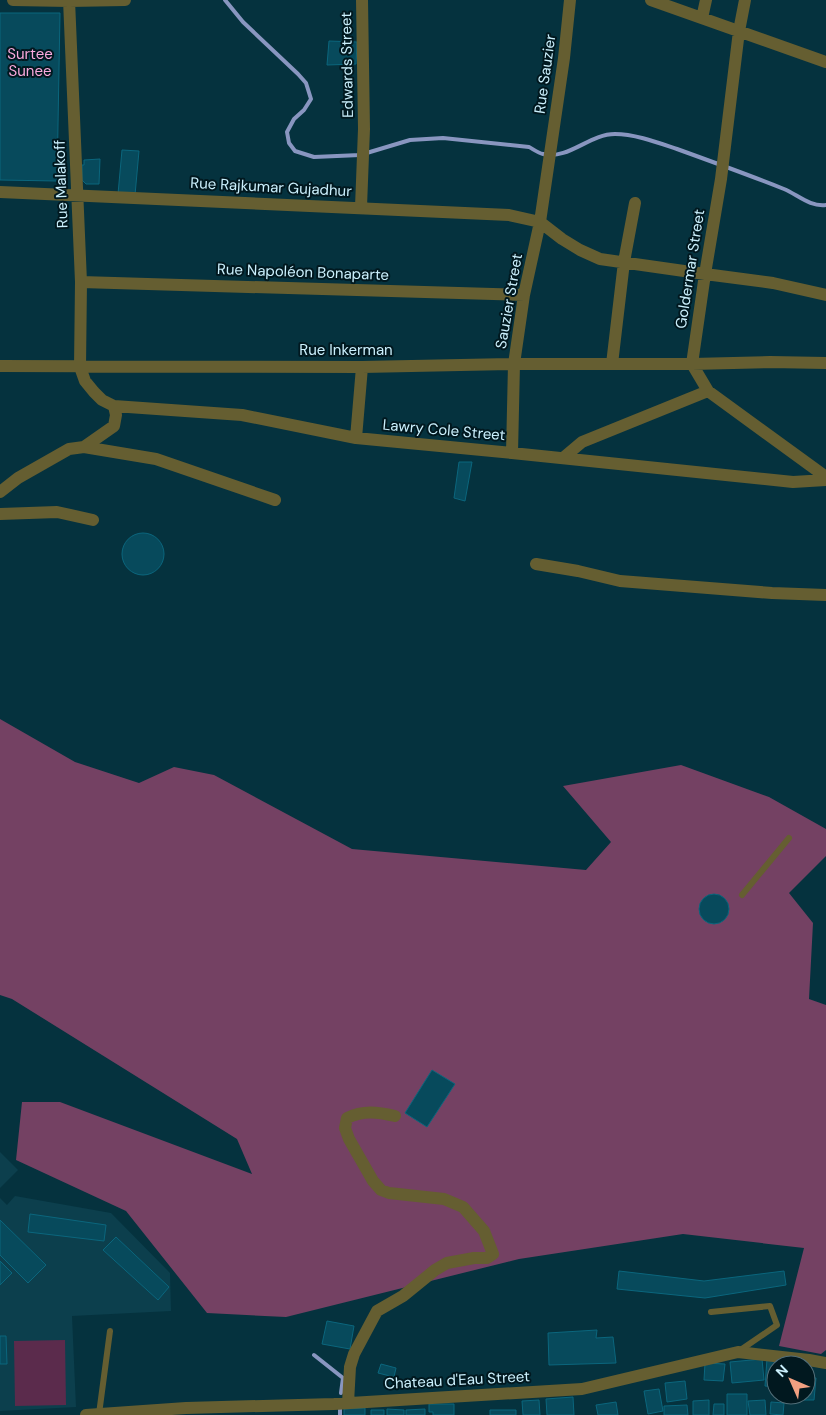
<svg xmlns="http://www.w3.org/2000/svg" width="826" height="1415" font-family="'DM Sans',sans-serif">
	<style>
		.built { fill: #0c3f4d }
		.green { fill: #5b2b4c }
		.forest { fill: #744163 }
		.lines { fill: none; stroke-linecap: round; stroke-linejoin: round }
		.stream { stroke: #8996c0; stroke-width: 4 }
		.building { fill: #074a5c; stroke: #0b667d }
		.lane { stroke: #655e31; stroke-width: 6 }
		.street { stroke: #655e31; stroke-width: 12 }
		.labels { text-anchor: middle; stroke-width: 4; stroke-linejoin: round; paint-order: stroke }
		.park-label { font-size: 15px; fill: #faa9dd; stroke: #01181f }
		.street-label { font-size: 15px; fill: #cbf0fd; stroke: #01181f }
	</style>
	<rect width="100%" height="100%" fill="#05323e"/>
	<!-- built -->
	<path class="built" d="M0,1152L18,1170L0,1188Z
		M15,1196L111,1213L170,1273L171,1311L72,1316L76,1407L0,1411V1198L7,1205Z"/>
	<!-- green -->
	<path class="green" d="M65,1340L66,1405L15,1406L14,1341Z"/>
	<!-- forest -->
	<path class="forest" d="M0,719L75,762L139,783L174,767L214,775L352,849L586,870L611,842L563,786L681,765L769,797L826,829V856L789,893L813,923L809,999L826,1005V1350L821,1354L779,1346L804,1248L683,1234L519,1259L286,1317L207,1313L126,1211L16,1160L22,1102H60L252,1174L237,1139L12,999L0,995Z"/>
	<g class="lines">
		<!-- stream -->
		<path class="stream" d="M225,0L243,22L298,74L306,83L311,99L304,110L294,119L287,132L289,143L295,151L314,157L360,155L410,140L443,138L529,147C533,149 538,153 543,154C569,160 589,134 615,134C635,134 659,143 677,149C713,162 749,175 784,189C798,195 810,207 826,205
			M314,1355L343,1378L341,1393
			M340,1408V1415"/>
	</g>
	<!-- building -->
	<path class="building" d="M0,13H60L57,181L0,180Z
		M329,41L357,42L356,64L327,65Z
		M122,150L139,151L135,195L118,194Z
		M100,159L99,184H86L82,180V165H84V160Z
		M459,462H472L465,501L454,498Z
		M122 554a21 21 0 1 1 42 0a21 21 0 1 1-42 0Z
		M699 909a15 15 0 1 1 30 0a15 15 0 1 1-30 0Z
		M432,1070L455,1084L427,1127L405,1113Z
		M30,1214L106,1225L104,1241L28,1232Z
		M0,1220L46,1265L28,1283L0,1255Z
		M116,1237L169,1287L158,1300L103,1250Z
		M0,1261L12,1273L0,1285Z
		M619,1271L704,1281L784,1271L786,1285L705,1298L617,1289Z
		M327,1321L354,1326L350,1349L322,1344Z
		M597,1330L596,1338L613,1337L616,1363L549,1365L548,1333Z
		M0,1336H6L7,1364H0Z
		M762,1359L764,1380L732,1383L730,1362Z
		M767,1359L790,1361V1365H776V1387L765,1386Z
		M705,1363L725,1364L723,1381L704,1380Z
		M381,1364L396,1368L394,1377L378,1373Z
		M806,1377L816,1378L814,1400H793L794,1395H806Z
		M685,1381L687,1399L667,1402L665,1383Z
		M659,1389L663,1411L648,1414L644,1391Z
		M727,1394H747V1415H727Z
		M573,1397L574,1415H547L546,1399Z
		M539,1400L540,1415H523L522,1401Z
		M709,1400V1415H693V1401Z
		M765,1400L766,1415H750L748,1401Z
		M616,1402L618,1415H598L596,1405Z
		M771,1402L784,1403L783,1415L770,1414Z
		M429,1404H454V1415H433V1412H429Z
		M714,1404H724V1415H713Z
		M687,1405L688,1415H664V1406Z
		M365,1408V1415H344V1409Z
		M387,1409L404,1410V1415H387Z
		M425,1409V1415H406V1410Z
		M371,1410H384V1415H371Z
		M490,1410H516V1415H490Z"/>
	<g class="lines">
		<!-- lane -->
		<path class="lane" d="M742,895L789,838
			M711,1312L770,1306L777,1325L739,1351
			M99,1414L110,1331"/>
		<!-- street -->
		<path class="street" d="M13,0L69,1L125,0
			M69,0L81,282L80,367L85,381L94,392L102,400L114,406L242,415L356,438L512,453L793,482L826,480
			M651,0L826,62
			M702,18L706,0
			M0,192L509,215L540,222L562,239L580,250L600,259L705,274L773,283L826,295
			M361,207L364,129L362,0
			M81,282L524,295
			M612,364L624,262L635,203
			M692,364L705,274L721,179L739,31L745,0
			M692,364L708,391L826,477
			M0,366L362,367L514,364H692L770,362L826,363
			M356,438L362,367
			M84,447L114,426L116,415L114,406
			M512,453L514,364L524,295L540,222L564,58L570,0
			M563,458L582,442L708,391
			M0,492L18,478L69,449L84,447L156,459L275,500
			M0,514L57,512L93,520
			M536,564L578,571L620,581L772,593L826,595
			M348,1403L350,1367L354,1354L377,1311L403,1296L435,1270L447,1263L474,1258H487L493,1254L484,1231L463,1207L444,1199L389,1193L381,1190L373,1181L349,1139L345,1128L347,1118C363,1110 378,1112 395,1116
			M86,1415L186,1408L334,1404L582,1389L738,1352L809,1360L826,1363"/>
	</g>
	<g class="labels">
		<!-- park labels -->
		<g class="park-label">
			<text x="30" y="59">Surtee<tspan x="30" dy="17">Sunee</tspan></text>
		</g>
		<!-- street labels -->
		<g class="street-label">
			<text transform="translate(347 65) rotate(-91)" y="5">Edwards Street</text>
			<text transform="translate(545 74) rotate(-82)" y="5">Rue Sauzier</text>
			<text transform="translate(61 184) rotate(-92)" y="5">Rue Malakoff</text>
			<text transform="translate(271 187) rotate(3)" y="5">Rue Rajkumar Gujadhur</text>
			<text transform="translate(690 269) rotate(-81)" y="5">Goldermar Street</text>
			<text transform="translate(303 272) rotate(2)" y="5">Rue Napoléon Bonaparte</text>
			<text transform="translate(509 301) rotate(-80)" y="5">Sauzier Street</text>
			<text x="346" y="355">Rue Inkerman</text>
			<text transform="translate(444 430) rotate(5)" y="5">Lawry Cole Street</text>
			<text transform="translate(457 1380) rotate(-3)" y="5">Chateau d'Eau Street</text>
		</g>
	</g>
	<!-- north arrow -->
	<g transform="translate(791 1380) rotate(315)"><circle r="24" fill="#01181f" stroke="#526e78"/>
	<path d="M0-4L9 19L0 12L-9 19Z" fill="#f2a081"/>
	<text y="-8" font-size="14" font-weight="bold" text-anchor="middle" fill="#cbf0fd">N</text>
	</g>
</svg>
